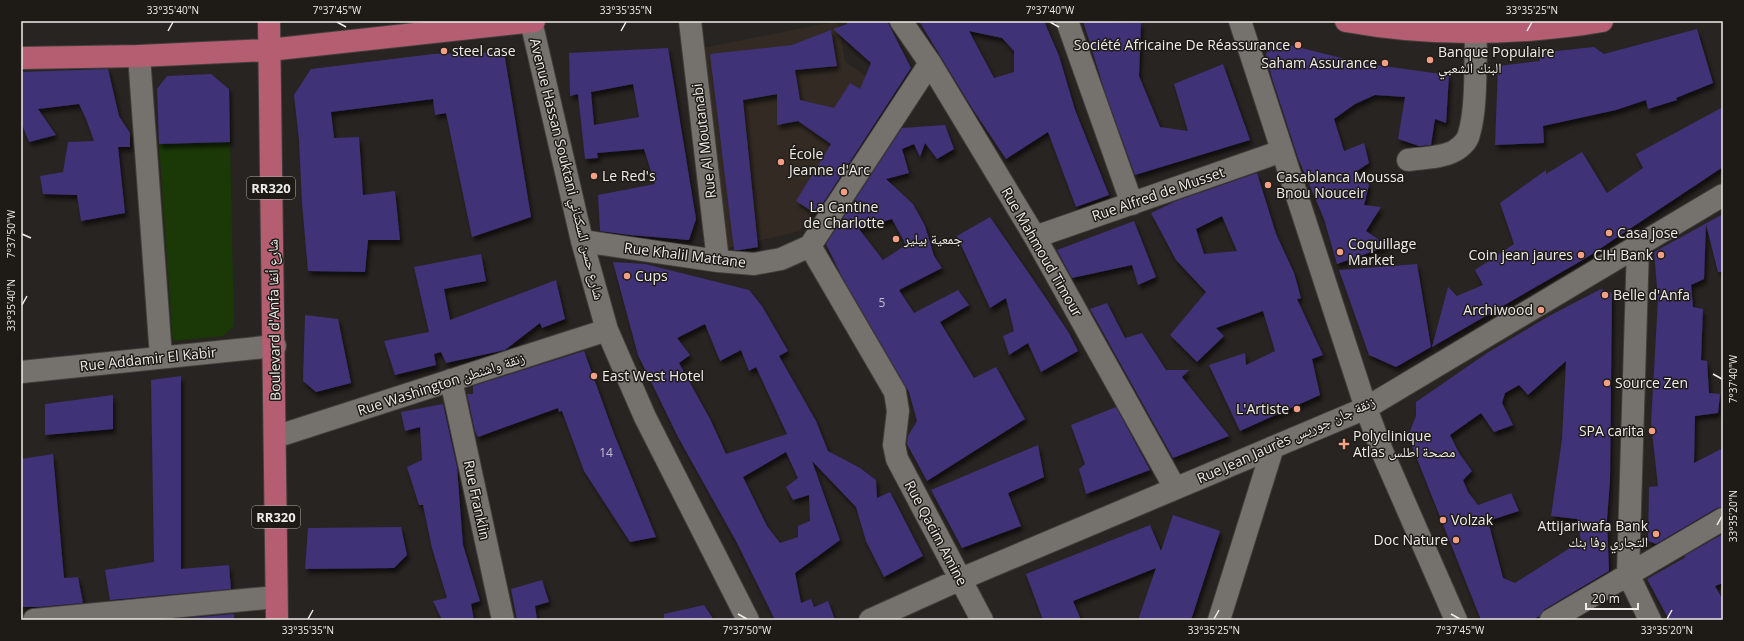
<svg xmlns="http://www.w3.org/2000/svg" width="1744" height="641" font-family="'Open Sans','Noto Naskh Arabic',sans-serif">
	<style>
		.built { fill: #332b23 }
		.green { fill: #1b3907 }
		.building { fill: #3f3177; fill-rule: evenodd; filter: url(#shadow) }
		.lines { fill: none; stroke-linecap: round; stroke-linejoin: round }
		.minor-casing { stroke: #423f3b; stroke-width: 24 }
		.major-casing { stroke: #423f3b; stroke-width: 24 }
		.minor { stroke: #75716c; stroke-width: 22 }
		.major { stroke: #b65e71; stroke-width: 22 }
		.ticks { fill: none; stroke: #efedea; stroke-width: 1.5 }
		.poi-dot { fill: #f39f83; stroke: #1e1b17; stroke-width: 1.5 }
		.labels { text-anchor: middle; stroke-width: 3; stroke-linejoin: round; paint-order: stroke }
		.number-label { font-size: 12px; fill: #c3becd }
		.shield { fill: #1e1b17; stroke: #b0aeab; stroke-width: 1 }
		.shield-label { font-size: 13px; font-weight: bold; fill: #efedea }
		.poi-label { font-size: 14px; fill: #efedea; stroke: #1e1b17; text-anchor: start }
		.street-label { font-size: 14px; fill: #efedea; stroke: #1e1b17 }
		.neatline { fill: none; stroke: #efedea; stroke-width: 1.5 }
		.ticks-label { font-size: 10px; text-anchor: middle; fill: #efedea }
	</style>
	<defs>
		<filter id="shadow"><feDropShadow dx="2.5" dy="4.5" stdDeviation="2" flood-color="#0009"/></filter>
	</defs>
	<rect width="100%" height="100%" fill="#282421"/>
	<!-- built -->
	<path class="built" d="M838,21L845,62L890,92L800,231L728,248L703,48Z"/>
	<!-- green -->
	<path class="green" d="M230,142L234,326L223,336L173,341L159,144Z"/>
	<!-- building -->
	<path class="building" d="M847,21H887L911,68L816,214L796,201L831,144L798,121L777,125V94L743,100L758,247L740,250H734L710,54L792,45L831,30L837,66L795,70L800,100L834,108L850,83L860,89L871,63L833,29L847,24Z
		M919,21H1044L1059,56L1075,110L1109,195L1076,207L1048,132L1006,159L972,108ZM969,31L1002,38L1014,51V72L994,78Z
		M1083,21L1141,23L1139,76L1160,127L1188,131L1174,84L1223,64L1250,140L1135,175L1105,92Z
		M1697,29L1713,83L1676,98L1677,100L1648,109L1646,100L1616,110L1543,126L1544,143L1495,145L1498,66L1540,61L1538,53L1594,47L1604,54Z
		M1274,41L1361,63L1449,75L1446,123L1435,119L1431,145L1419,146L1398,139L1405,97L1375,95L1355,104L1334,119L1344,151L1364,143L1369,163L1357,171L1369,185L1364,205L1381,207L1366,231L1388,246L1337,264L1324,219L1298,158L1272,78L1266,54Z
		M668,48L696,219L689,240L630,235L600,231L598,195L655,184L644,149L597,153L598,158L585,159L578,94L570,96L569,53ZM633,84L639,117L594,125L591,92Z
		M504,52L531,217L472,237L446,113L435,115L433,99L331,112L334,138L359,137L363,195L395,191L400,240H368L365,272L308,271L302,203L299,140L294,95L311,69L433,54Z
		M108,69L119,116L130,133V147H118L125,213L81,221L77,195L43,194L40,176L63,172L68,142L94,141L86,119L79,104L38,109L56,135L29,142L21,122V72Z
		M211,74L229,89L230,142L159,144L157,89L167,76Z
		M1723,107V167L1586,258L1432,347L1448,287L1457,296L1483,285L1475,270L1514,244L1500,203L1546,170V174L1582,152L1607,193L1643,168L1636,154Z
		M945,125L954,149L937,159L925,143L920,157L914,144L902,149L909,173L886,179L913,204L925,226L934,256L942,268L899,290L914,313L958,290L969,305L940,322L974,378L996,367L1025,419L927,481L907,444L908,436L917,421L909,392L841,275L826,244L902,128ZM892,219L906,245L883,260L859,229Z
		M1257,173L1276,234L1294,273L1301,298L1297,299L1323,355L1312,359L1320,395L1240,431L1209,365L1245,353L1246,365L1275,351L1263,311L1216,328L1224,336L1197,362L1170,335L1206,292L1176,260L1151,213L1176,201ZM1222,216L1237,251L1204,254L1196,229Z
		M1723,214V272H1718L1706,224L1704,279L1691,285L1693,307L1703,309L1701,360L1707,361L1709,393L1720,394L1718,413L1695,416L1694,463L1723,448V507L1717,508L1656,544L1648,541L1649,487L1658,486L1651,423L1658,299L1654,252Z
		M990,217L1041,291L1069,333L1078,351L1041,372L1028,343L1009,355L1003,336L1014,331L1006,298L990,308L957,236Z
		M1134,221L1156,277L1138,285L1132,265L1072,278L1057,250Z
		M481,254L486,281L444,289L450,320L556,280L565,319L542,328L540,323L505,350L446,363L441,352L434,354L436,365L395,375L384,341L429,332L414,267Z
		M613,262L645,264L749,290L762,306L788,351L779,356L816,421L828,451L860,468L876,480L877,498L890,492L923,556L884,577L866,541L856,507L812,461L840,540L795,573L801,603L811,599L814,607L828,601L835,620H775L737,543L678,437L638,355ZM705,324L720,361L741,350L749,371L756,367L787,434L726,454L710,419L679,363L690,355L677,338ZM786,452L798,478L786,487L793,500L809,495L810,521L798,526V537L780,543L767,526L743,477Z
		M1417,264L1431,347L1396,367L1369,355L1339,270Z
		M1601,289L1612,293L1610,480L1607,520L1609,571L1545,609L1540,616L1532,620H1481L1408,436L1416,416V402L1487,353L1549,316ZM1566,361L1562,439L1551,516L1577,519L1581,541L1515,583L1503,578L1488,521L1519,511L1511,493L1478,505L1468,492L1463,480L1472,471L1459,453L1450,435L1481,413L1494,432L1513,425L1502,403L1505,393L1519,385L1528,395Z
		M1107,303L1125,338L1142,333L1166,370H1189L1182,377L1229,436L1173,458L1090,309Z
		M305,315L338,319L351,383L316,392L303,381Z
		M584,351L614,434L656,537L630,542L584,471L562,411L559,412L558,408L478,437L475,431L467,394H473V386Z
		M181,376V569L229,565L231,589L110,600L105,570L154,562L151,380Z
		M113,395V429L45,435V404Z
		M443,404L457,467L463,545L480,601L471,604L474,620H442L433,601L447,598L432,548L423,505H419L407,467L422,460L420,427L405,431L401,412Z
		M1116,407L1150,470L1086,494L1079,469L1085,464L1071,425Z
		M1038,445L1044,477L1008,493L1021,526L962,548L931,490Z
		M53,454L64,578L78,577L83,603L38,607H21V459Z
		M1173,515L1220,531L1191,620H1138L1156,568L1073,601L1081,620H1043L1026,574L1150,525L1161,551Z
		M401,527L407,555L394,568L305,569L308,528Z
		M1723,534V583L1715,586L1723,600V620H1669L1647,579L1686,557L1684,556Z
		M542,580L549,602L535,606L537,620H517L511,589Z
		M704,605L714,620H664V614Z
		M234,614V620H166Z"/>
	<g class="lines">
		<defs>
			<path id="minor" d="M531,21L582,241L607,330L645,417L748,620
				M690,21L718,261
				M901,21L930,63L1035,237L1175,488
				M1067,21L1132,204
				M1240,21L1366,408L1382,451L1456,620
				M139,56L161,357
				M1408,160C1422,158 1443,158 1456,150C1462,146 1467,142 1469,134C1477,108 1475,62 1476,34
				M1035,237L1282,151
				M582,241L718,261L754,264L781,259L810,246
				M810,246L895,392L898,411L894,445L897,459L982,620
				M810,246L930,63
				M1638,246L1628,574L1650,620
				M21,372L275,346
				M451,380L503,620
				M275,437L607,330
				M34,620L276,597
				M870,620L961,579L1366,408L1723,195
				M1219,620L1273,447
				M1551,620L1723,519"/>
			<path id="major" d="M269,21L277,620
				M1346,21C1412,33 1472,35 1538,29C1560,27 1581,25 1602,21
				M21,58L139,56L269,50L534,21"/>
		</defs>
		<!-- minor casing -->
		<use href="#minor" class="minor-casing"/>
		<!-- major casing -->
		<use href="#major" class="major-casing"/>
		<!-- minor -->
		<use href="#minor" class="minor"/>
		<!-- major -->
		<use href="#major" class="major"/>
	</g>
	<!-- ticks -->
	<path class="ticks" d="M337,22L346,27M1050,22L1059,27M168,31L173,22M621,31L626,22M1527,31L1532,22M22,234L31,238M22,305L27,296M1713,374L1722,379M1717,525L1722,516M738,614L747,619M1451,614L1460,619M308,619L313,610M1214,619L1219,610M1667,619L1672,610"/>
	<!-- markers -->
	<g class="poi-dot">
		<circle cx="1298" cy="45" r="4"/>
		<circle cx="444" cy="51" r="4"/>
		<circle cx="1430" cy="60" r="4"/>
		<circle cx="1385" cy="63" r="4"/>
		<circle cx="781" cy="162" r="4"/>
		<circle cx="594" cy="176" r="4"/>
		<circle cx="1268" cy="185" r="4"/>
		<circle cx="844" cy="192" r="4"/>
		<circle cx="1609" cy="233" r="4"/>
		<circle cx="896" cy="239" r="4"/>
		<circle cx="1340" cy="252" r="4"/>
		<circle cx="1581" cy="255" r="4"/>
		<circle cx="1661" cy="255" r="4"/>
		<circle cx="627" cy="276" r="4"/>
		<circle cx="1605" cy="295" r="4"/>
		<circle cx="1541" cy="310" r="4"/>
		<circle cx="594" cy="376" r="4"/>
		<circle cx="1607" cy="383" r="4"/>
		<circle cx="1297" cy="409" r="4"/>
		<circle cx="1652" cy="431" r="4"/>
		<path d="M1342 438h4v4h4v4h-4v4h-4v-4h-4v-4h4z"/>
		<circle cx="1443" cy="520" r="4"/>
		<circle cx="1656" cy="534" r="4"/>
		<circle cx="1456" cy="540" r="4"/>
	</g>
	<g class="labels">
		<!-- number labels -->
		<g class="number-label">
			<text x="882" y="307">5</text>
			<text x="606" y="457">14</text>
		</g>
		<!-- shield labels -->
		<g class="shield">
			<rect x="247" y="177" width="48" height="22" rx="3"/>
			<rect x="252" y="506" width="48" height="22" rx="3"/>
		</g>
		<g class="shield-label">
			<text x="271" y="193">RR320</text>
			<text x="276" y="522">RR320</text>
		</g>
		<!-- poi labels -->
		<g class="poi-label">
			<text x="1290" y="50" text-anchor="end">Société Africaine De Réassurance</text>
			<text x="452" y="56">steel case</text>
			<text x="1438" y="57">Banque Populaire<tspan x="1438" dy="16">البنك الشعبي</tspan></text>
			<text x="1377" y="68" text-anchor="end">Saham Assurance</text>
			<text x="789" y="159">École<tspan x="789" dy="16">Jeanne d'Arc</tspan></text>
			<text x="602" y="181">Le Red's</text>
			<text x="1276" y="182">Casablanca Moussa<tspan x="1276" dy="16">Bnou Nouceir</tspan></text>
			<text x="844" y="212" text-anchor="middle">La Cantine<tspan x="844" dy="16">de Charlotte</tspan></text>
			<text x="1617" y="238">Casa jose</text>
			<text x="904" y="244">جمعية بيلير</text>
			<text x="1348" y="249">Coquillage<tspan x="1348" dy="16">Market</tspan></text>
			<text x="1573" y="260" text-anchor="end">Coin jean jaures</text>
			<text x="1653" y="260" text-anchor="end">CIH Bank</text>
			<text x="635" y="281">Cups</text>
			<text x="1613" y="300">Belle d'Anfa</text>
			<text x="1533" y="315" text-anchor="end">Archiwood</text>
			<text x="602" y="381">East West Hotel</text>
			<text x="1615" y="388">Source Zen</text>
			<text x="1289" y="414" text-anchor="end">L'Artiste</text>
			<text x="1644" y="436" text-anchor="end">SPA carita</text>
			<text x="1353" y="441">Polyclinique<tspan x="1353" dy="16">Atlas مصحة اطلس</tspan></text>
			<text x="1451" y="525">Volzak</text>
			<text x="1648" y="531" text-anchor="end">Attijariwafa Bank<tspan x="1648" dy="16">التجاري وفا بنك</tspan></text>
			<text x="1448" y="545" text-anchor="end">Doc Nature</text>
		</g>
		<!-- street labels -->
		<g class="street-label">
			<text transform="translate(704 141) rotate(-97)" y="5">Rue Al Moutanabi</text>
			<text transform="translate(567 169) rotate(76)" y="5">Avenue Hassan Souktani شارع حسن السكتاني</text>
			<text transform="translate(1158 194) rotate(-19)" y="5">Rue Alfred de Musset</text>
			<text transform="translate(1042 252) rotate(60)" y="5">Rue Mahmoud Timour</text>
			<text transform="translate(685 255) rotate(7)" y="5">Rue Khalil Mattane</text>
			<text transform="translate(274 320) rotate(-91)" y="5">Boulevard d'Anfa شارع أنفا</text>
			<text transform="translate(148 359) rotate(-6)" y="5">Rue Addamir El Kabir</text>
			<text transform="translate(441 384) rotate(-18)" y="5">Rue Washington زنقة واشنطن</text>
			<text transform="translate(1286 440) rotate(-24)" y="5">Rue Jean Jaurès زنقة جان جوريس</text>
			<text transform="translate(477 500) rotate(78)" y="5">Rue Franklin</text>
			<text transform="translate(936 533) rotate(62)" y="5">Rue Qacim Amine</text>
		</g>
	</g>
	<!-- border -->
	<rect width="1744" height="641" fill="none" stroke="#1e1b17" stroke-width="44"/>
	<!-- scale -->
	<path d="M1586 603v6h52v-6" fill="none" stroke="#efedea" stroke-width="2"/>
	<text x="1592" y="603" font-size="12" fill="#efedea" stroke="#1e1b17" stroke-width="3" paint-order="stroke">20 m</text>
	<rect x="22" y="22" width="1700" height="597" class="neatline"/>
	<g class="ticks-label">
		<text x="173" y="14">33°35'40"N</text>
		<text x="337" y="14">7°37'45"W</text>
		<text x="626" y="14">33°35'35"N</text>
		<text x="1050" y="14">7°37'40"W</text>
		<text x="1532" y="14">33°35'25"N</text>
		<text transform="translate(11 234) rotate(-90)" y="4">7°37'50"W</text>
		<text transform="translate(11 305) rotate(-90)" y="4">33°35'40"N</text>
		<text transform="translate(1733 379) rotate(-90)" y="4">7°37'40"W</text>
		<text transform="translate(1733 516) rotate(-90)" y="4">33°35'20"N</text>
		<text x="308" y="634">33°35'35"N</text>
		<text x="747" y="634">7°37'50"W</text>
		<text x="1214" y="634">33°35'25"N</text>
		<text x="1460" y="634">7°37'45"W</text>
		<text x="1667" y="634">33°35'20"N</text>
	</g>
</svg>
